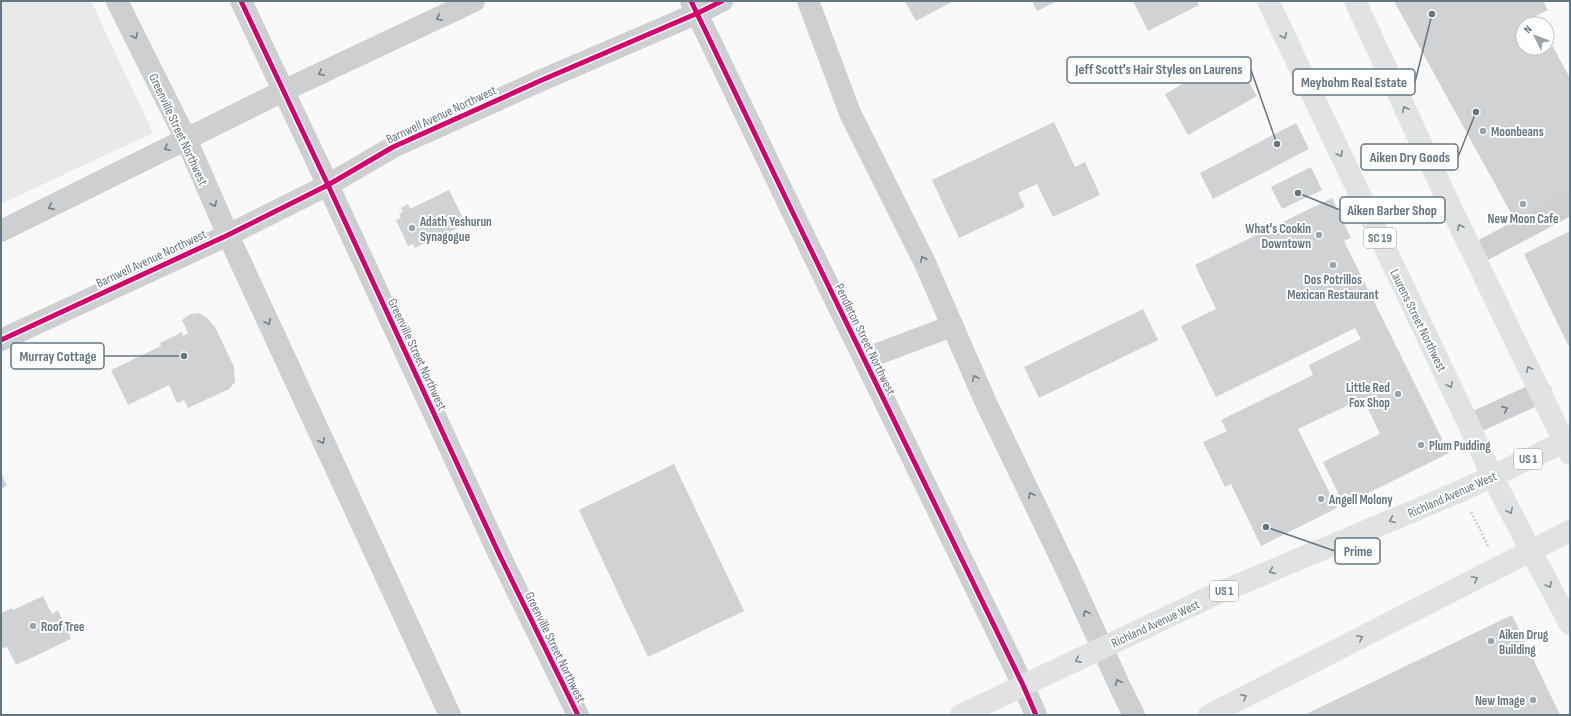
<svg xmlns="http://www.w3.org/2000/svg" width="1571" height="716" font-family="'Sofia Sans Condensed',sans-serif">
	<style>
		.built { fill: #e8e9e9 }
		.building { fill: #d0d2d3 }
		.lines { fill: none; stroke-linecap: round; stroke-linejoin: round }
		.path { stroke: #cbcccd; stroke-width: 2.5; stroke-dasharray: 2 2; stroke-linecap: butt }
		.minor { stroke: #cecfd0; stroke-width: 22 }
		.secondary { stroke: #e1e2e2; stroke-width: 22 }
		.primary { stroke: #e1e2e2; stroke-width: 22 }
		.cycleway-casing { stroke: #fff; stroke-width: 8 }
		.cycleway { stroke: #d6006c; stroke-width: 5 }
		.oneway { stroke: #707f8b }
		.oneway2 { stroke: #7e8c96 }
		.poi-dot { fill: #99a4ac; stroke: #fff; stroke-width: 1.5 }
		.labels { text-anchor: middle; stroke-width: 4; stroke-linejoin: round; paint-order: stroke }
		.shield { fill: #fff; stroke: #939fa8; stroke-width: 1 }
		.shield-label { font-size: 12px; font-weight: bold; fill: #657683 }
		.street-label { font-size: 13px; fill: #657683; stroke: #fff }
		.poi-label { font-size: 13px; font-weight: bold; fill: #657683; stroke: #fff; text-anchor: start }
		.leader { fill: none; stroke: #657683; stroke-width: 1.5 }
		.callout-dot { fill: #657683; stroke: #fff; stroke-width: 1.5 }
		.callout { fill: #fff; stroke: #657683; stroke-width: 1.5 }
		.callout-label { font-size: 14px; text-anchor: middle; font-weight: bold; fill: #657683 }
	</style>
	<rect width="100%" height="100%" fill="#f9f9f9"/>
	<!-- built -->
	<path class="built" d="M1,1H91L153,133L1,204Z"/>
	<!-- building -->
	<path class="building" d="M905,1H954L916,21Z
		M1032,1H1057L1037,11Z
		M1133,1H1197L1199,5L1148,31Z
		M1394,1H1543L1548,10L1536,16L1540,24H1523V48H1547V36L1570,78V195L1517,224Z
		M1234,55L1257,96L1188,135L1165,94Z
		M1054,122L1075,167L1085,162L1100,195L1053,217L1037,184L1018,193L1025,207L959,238L932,180Z
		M1296,123L1309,149L1213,199L1200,173Z
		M1311,167L1322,190L1282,209L1271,187Z
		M449,190L466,224L415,248L413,244L408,246L396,220L401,218L399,214L403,212L401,208L408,204L410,209Z
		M1332,198L1351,238L1344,241L1449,453L1344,505L1323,462L1380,434L1363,398L1298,429L1337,508L1261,546L1231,484L1225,487L1203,442L1227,431L1221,420L1313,375L1309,365L1361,339L1355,328L1216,397L1181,326L1216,309L1195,265Z
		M1570,231V349L1524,254Z
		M1143,309L1158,340L1039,398L1024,367Z
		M199,313L207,318L215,327L234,367L235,382L229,389L188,408L184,400L177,403L169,385L128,405L111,370L161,346L160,343L182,332L183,336L188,333L182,320L190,314Z
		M674,464L744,611L648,657L579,510Z
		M1,473L7,486L1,489Z
		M43,596L52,614L58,610L71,639L16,665L7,647L1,649V613L12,608L13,610Z
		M1512,615L1560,715H1304Z"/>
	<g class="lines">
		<!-- path -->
		<path class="path" d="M1471,512L1488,546"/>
		<!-- minor -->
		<path class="minor" d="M117,1L186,139L228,235L450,715
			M241,1L328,185L499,554L578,715
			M691,1L791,209L1023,685L1036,715
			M808,1L850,113L925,263L987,405L1068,573L1121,689L1134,715
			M1,231L283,91L474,1
			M1474,255L1570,204
			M1,340L228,235L328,185L393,147L542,80L698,13L722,1
			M864,359L952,326
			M1469,425L1541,392"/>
		<!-- secondary -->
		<path class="secondary" d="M1531,551L1570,624"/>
		<!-- primary -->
		<path class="primary" d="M1268,1L1469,425L1492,476L1531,551
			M1355,1L1453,212L1570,454
			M961,715L1216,594L1461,491L1570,439
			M1209,715L1570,531"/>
		<defs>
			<path id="cycleway" d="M241,1L328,185L499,554L578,715
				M691,1L791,209L1023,685L1036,715
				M1,340L228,235L328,185L393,147L542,80L698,13L722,1"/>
		</defs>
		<!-- cycleway casing -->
		<use href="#cycleway" class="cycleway-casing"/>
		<!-- cycleway -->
		<use href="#cycleway" class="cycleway"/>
	</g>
	<!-- one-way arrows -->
	<defs><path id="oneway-chevron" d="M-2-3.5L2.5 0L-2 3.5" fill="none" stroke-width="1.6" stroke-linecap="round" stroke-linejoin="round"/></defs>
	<g class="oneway">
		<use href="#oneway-chevron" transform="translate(439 18) rotate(155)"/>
		<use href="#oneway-chevron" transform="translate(135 36) rotate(64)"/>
		<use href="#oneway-chevron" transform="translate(321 73) rotate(155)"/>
		<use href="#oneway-chevron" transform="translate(167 148) rotate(153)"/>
		<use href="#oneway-chevron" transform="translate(214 204) rotate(66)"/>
		<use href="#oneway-chevron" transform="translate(51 207) rotate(154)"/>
		<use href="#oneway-chevron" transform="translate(923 259) rotate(-116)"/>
		<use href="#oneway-chevron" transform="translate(268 322) rotate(65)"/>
		<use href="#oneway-chevron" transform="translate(975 378) rotate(-114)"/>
		<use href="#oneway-chevron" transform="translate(1505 409) rotate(-24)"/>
		<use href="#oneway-chevron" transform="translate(322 441) rotate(65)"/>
		<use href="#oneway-chevron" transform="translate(1031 495) rotate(-116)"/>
		<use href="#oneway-chevron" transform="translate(1086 613) rotate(-114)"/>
		<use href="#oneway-chevron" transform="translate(1118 682) rotate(-115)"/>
	</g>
	<g class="oneway2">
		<use href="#oneway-chevron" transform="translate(1284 36) rotate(65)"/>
		<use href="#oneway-chevron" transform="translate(1405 109) rotate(-115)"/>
		<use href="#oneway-chevron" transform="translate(1340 154) rotate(64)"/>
		<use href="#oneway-chevron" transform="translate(1460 227) rotate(-116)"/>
		<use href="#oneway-chevron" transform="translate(1529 369) rotate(-116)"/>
		<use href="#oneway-chevron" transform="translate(1450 385) rotate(64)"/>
		<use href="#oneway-chevron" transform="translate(1510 511) rotate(63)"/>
		<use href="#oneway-chevron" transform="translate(1392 520) rotate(157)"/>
		<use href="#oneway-chevron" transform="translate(1272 571) rotate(157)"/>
		<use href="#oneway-chevron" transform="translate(1475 579) rotate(-27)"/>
		<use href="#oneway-chevron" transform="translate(1549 585) rotate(62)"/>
		<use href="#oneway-chevron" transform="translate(1360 638) rotate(-27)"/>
		<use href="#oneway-chevron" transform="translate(1078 660) rotate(155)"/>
		<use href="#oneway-chevron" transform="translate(1244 697) rotate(-27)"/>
	</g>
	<!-- markers -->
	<g class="poi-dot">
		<circle cx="1483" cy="131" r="4"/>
		<circle cx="1523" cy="204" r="4"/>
		<circle cx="412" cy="228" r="4"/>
		<circle cx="1319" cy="235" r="4"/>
		<circle cx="1333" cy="265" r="4"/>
		<circle cx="1398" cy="394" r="4"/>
		<circle cx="1421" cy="445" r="4"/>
		<circle cx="1321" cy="499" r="4"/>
		<circle cx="33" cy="626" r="4"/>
		<circle cx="1491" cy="641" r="4"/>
		<circle cx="1533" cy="700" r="4"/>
	</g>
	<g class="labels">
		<!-- shield labels -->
		<g class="shield">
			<rect x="1364" y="228" width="32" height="20" rx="3"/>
			<rect x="1514" y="449" width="28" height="20" rx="3"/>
			<rect x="1210" y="581" width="28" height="20" rx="3"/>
		</g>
		<g class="shield-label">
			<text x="1380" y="242">SC 19</text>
			<text x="1528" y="463">US 1</text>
			<text x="1224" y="595">US 1</text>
		</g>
		<!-- street labels -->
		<g class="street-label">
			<text transform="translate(441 114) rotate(-25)" y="5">Barnwell Avenue Northwest</text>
			<text transform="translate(179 129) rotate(65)" y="5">Greenville Street Northwest</text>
			<text transform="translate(151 258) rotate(-25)" y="5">Barnwell Avenue Northwest</text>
			<text transform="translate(1419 320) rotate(64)" y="5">Laurens Street Northwest</text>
			<text transform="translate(866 339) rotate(64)" y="5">Pendleton Street Northwest</text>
			<text transform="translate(418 354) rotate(65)" y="5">Greenville Street Northwest</text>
			<text transform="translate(1452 494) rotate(-24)" y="5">Richland Avenue West</text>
			<text transform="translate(1155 623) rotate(-25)" y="5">Richland Avenue West</text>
			<text transform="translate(556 647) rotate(64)" y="5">Greenville Street Northwest</text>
		</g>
		<!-- poi labels -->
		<g class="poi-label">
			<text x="1491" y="136">Moonbeans</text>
			<text x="1523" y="223" text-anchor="middle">New Moon Cafe</text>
			<text x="420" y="226">Adath Yeshurun<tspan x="420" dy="15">Synagogue</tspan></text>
			<text x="1311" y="233" text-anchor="end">What's Cookin<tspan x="1311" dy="15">Downtown</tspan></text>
			<text x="1333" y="284" text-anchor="middle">Dos Potrillos<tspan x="1333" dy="15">Mexican Restaurant</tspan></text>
			<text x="1390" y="392" text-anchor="end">Little Red<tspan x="1390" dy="15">Fox Shop</tspan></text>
			<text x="1429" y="450">Plum Pudding</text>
			<text x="1329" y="504">Angell Molony</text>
			<text x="41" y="631">Roof Tree</text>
			<text x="1499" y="639">Aiken Drug<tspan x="1499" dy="15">Building</tspan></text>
			<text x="1525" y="705" text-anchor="end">New Image</text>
		</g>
	</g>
	<!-- callouts -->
	<path class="leader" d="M1277 144L1251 70M1432 14L1415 82M1476 112L1458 157M1298 193L1340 210M184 356L104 356M1266 527L1335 551"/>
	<g class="callout-dot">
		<circle cx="1277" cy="144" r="4"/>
		<circle cx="1432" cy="14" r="4"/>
		<circle cx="1476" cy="112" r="4"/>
		<circle cx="1298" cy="193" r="4"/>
		<circle cx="184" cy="356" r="4"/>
		<circle cx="1266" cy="527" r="4"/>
	</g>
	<g class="callout">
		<rect x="1067" y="57" width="184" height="26" rx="4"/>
		<rect x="1293" y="69" width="122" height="26" rx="4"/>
		<rect x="1361" y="144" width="97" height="26" rx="4"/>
		<rect x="1340" y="197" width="105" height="26" rx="4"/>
		<rect x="11" y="343" width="93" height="26" rx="4"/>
		<rect x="1335" y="538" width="45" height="26" rx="4"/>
	</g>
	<g class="callout-label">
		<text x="1159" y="74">Jeff Scott's Hair Styles on Laurens</text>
		<text x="1354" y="87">Meybohm Real Estate</text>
		<text x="1410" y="162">Aiken Dry Goods</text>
		<text x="1392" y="215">Aiken Barber Shop</text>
		<text x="58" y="361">Murray Cottage</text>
		<text x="1358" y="556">Prime</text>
	</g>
	<!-- border -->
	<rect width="1571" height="716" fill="none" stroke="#657683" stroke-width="4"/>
	<!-- north arrow -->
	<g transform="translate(1535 36) rotate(313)"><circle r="19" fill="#ffffff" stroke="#c1c8cd"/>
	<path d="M0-3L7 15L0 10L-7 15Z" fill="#99a4ac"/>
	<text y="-6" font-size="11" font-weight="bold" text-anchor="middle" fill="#657683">N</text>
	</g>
</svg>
